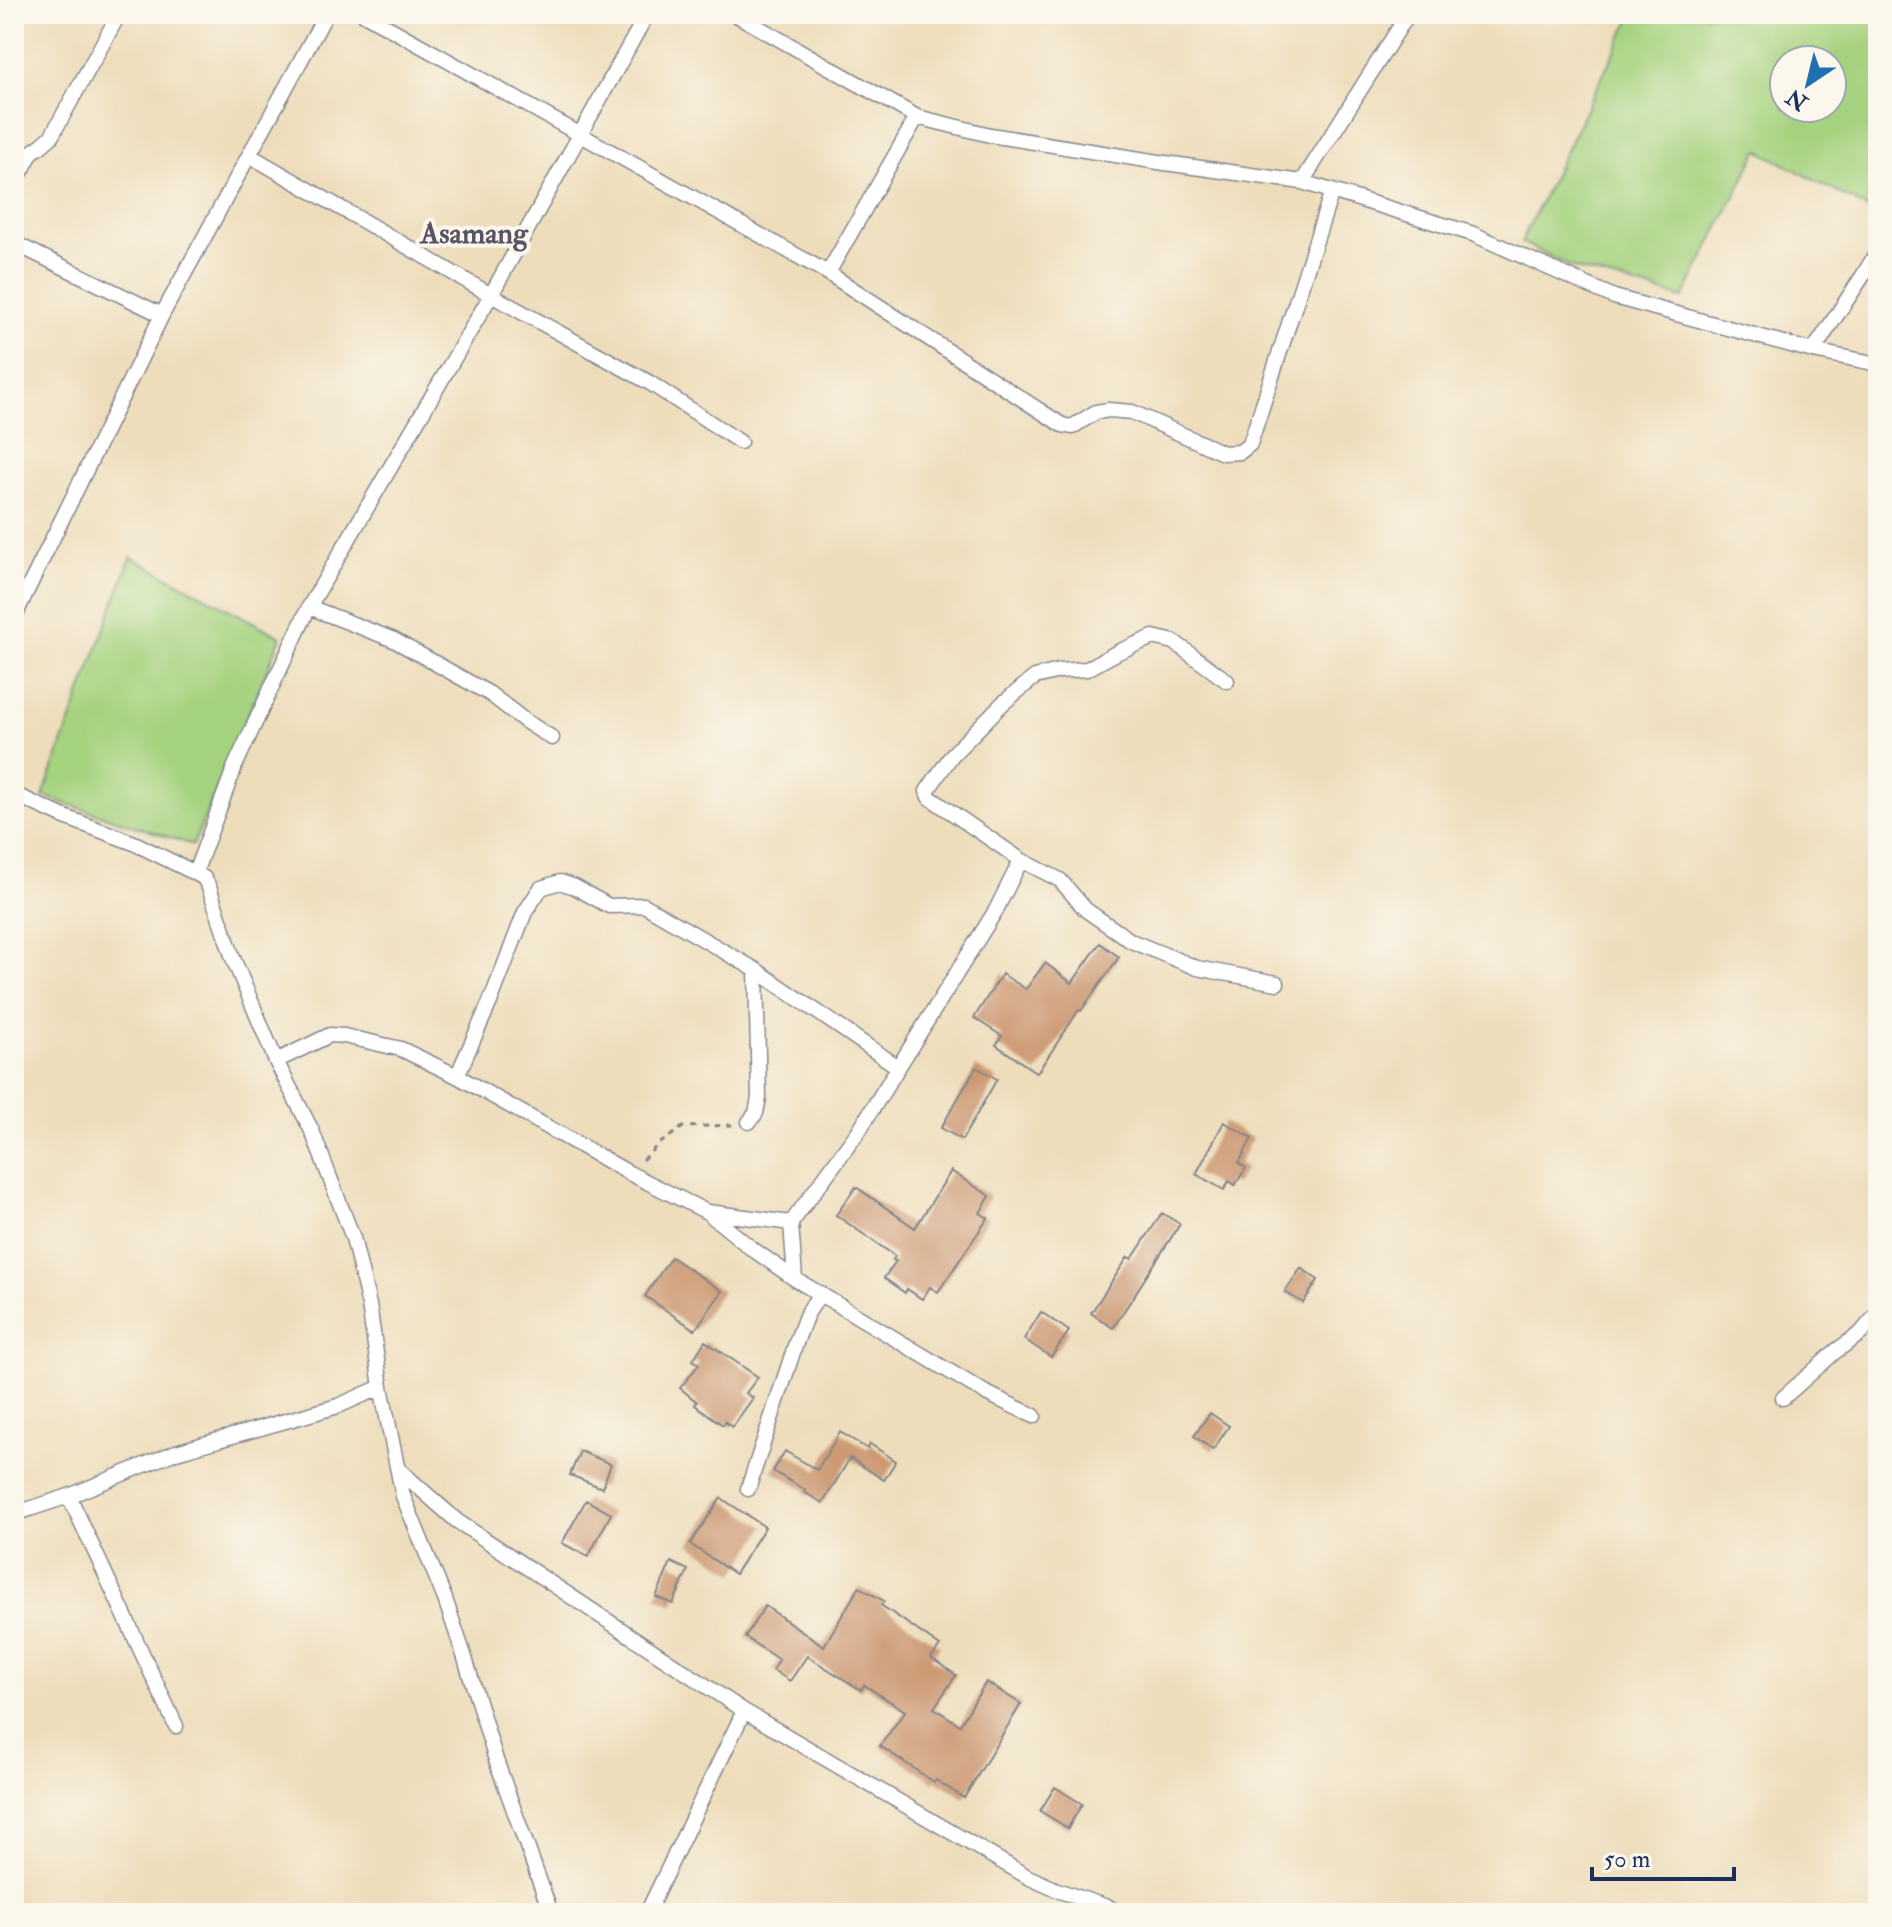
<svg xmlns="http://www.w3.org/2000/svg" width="1892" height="1927" font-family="'IM FELL Double Pica',serif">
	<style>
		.green { fill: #a5d27e; stroke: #60806e; stroke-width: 2; fill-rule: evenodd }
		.building { fill: #cc9973 }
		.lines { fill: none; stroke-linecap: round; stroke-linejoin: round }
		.street-casing { stroke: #84868c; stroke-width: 17 }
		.path { stroke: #84868c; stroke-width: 3; stroke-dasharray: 6 6; stroke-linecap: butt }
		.street { stroke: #fff; stroke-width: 14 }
		.labels { text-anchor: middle; stroke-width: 8; stroke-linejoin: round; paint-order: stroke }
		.quarter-label { font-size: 30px; font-weight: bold; fill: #595465; stroke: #fbf7ec }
	</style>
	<rect width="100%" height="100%" fill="#fbf7ec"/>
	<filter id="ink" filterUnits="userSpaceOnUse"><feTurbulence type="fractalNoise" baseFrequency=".0125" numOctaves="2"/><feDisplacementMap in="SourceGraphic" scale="16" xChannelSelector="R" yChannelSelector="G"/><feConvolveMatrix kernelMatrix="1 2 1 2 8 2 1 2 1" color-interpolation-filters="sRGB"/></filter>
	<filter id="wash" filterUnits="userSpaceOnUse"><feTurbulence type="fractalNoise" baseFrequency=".006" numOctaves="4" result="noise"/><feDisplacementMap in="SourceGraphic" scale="32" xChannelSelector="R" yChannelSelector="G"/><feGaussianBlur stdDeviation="1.8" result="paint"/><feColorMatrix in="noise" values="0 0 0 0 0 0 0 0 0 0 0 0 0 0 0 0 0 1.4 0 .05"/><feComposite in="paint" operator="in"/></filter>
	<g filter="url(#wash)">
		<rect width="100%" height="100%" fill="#edb"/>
		<!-- green -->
		<path class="green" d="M1633,14H1878V214L1758,150L1683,298L1573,268L1521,242ZM1784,60H1832V108H1784Z
			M131,557L281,637L193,845L43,796Z"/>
		<g id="blocks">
			<!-- building -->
			<path class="building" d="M1100,943L1119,957L1081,1011L1079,1010L1037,1073L996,1045L1002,1036L974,1018L1002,974L1026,989L1045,963L1072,983Z
				M976,1067L997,1079L962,1140L941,1128Z
				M1224,1122L1252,1138L1239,1163L1246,1168L1235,1185L1229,1181L1224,1190L1196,1174Z
				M951,1171L990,1196L980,1213L988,1218L938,1292L930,1287L922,1299L907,1289L905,1293L884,1278L896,1261L893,1260L895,1256L836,1215L856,1187L915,1228Z
				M1162,1213L1180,1224L1113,1328L1091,1313L1128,1257L1132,1259Z
				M671,1257L722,1291L695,1330L645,1296Z
				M1301,1268L1318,1280L1303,1303L1285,1292Z
				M1041,1312L1069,1331L1051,1357L1024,1339Z
				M705,1341L758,1377L746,1393L753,1398L732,1427L725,1422L723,1425L695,1405L697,1402L680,1388L699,1364L693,1360Z
				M1210,1413L1229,1426L1213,1450L1194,1436Z
				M840,1432L868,1449L870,1444L896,1461L884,1480L850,1458L823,1503L804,1492L805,1490L773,1471L785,1451L817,1470Z
				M580,1451L611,1464L602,1488L570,1475Z
				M721,1498L765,1527L735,1574L690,1544Z
				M586,1500L611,1514L588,1557L562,1543Z
				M671,1562L688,1570L673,1604L656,1597Z
				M859,1587L884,1601L881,1605L940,1646L931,1658L956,1675L934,1708L960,1725L986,1682L1021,1704L964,1798L936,1780L934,1782L880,1746L905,1711L864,1685L861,1690L807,1656L790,1681L773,1670L779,1660L745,1637L765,1606L824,1646Z
				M1055,1787L1082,1804L1068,1828L1040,1811Z"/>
		</g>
	</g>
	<g filter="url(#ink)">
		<use href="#blocks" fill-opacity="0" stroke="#84868c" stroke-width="2"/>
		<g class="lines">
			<defs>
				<path id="street" d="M364,14L828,273L1062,425L1072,427L1096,412L1109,410L1132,412L1223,453L1240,452L1250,444L1332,191
					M735,14L917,117L990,135L1165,163L1302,182L1473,234L1614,297L1813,351L1878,364
					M249,155L491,295L650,383L740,442
					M1302,182L1408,14
					M14,185L32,152L42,145L51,137L119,14
					M14,243L162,315
					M828,273L917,117
					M1813,351L1864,274L1878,251
					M309,607L394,640L490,694L525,721L552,738
					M14,620L20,605L162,315L326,14
					M1227,681L1174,642L1153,637L1118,652L1087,669L1059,671L1035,677L1002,704L952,755L927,791L929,797L1021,860L1060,880L1086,910L1131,941L1197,968L1277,983
					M14,794L62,816L134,843L195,873L204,878L209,887L233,958L276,1061L312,1131L353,1238L369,1305L381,1387L403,1496L445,1599L464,1655L496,1760L551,1913
					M195,873L235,766L309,607L491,295L647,14
					M276,1061L330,1035L344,1036L401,1049L457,1076L629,1173L707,1212L751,1248L795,1279L984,1392L1034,1416
					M457,1076L490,1002L525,912L541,888L560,882L575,887L609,906L644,905L756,970L898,1067
					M749,1122L756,1113L759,1098L756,970
					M708,1212L791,1223
					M795,1279L791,1223L858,1132L996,910L1021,860
					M1783,1398L1836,1351L1861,1333L1878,1313
					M398,1469L457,1521L744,1711L1028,1877L1057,1890L1110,1908L1118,1913
					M748,1489L797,1340L806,1316L820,1293
					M69,1496L176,1726
					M14,1514L69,1496L176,1452L338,1406L381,1387
					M647,1913L744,1711"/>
			</defs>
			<!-- street casing -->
			<use href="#street" class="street-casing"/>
			<!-- path -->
			<path class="path" d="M642,1160L659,1144L683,1127L734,1125"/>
			<!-- street -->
			<use href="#street" class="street"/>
		</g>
	</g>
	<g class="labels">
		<!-- quarter labels -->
		<g class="quarter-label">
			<text x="474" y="243">Asamang</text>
		</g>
	</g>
	<!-- margin -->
	<rect width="1892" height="1927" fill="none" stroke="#fbf7ec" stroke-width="48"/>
	<!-- north arrow -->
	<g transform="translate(1808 84) rotate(215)"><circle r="38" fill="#fbf7ec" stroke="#a1a7b3" stroke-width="2"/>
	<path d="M0-6L14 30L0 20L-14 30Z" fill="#1f6fb2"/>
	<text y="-12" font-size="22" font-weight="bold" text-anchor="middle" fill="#1b2f5e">N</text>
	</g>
	<!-- scale -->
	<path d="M1592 1867v12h142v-12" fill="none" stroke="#1b2f5e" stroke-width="4"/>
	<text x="1604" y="1867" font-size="24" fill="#1b2f5e" stroke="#fbf7ec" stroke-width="6" paint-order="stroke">50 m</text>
</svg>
